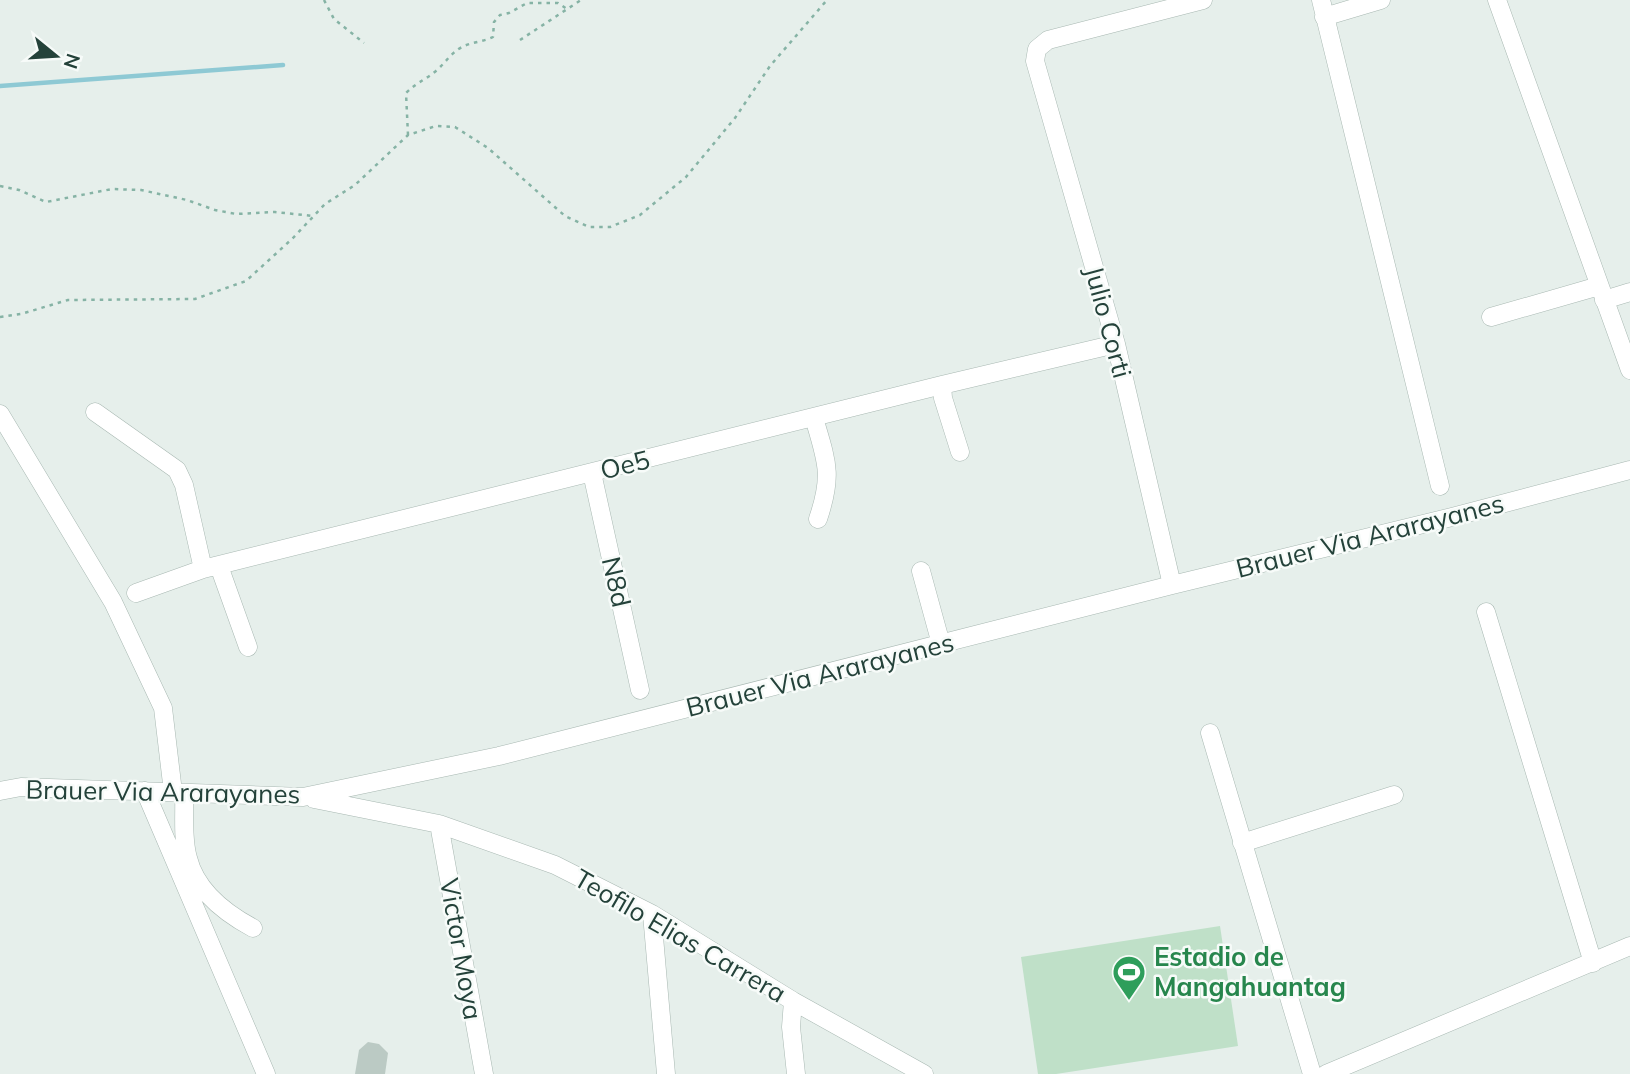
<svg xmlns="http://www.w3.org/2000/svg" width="1630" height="1074" font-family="Mulish,sans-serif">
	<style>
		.pitch { fill: #bfe0c8 }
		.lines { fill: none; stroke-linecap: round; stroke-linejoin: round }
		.stream { stroke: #8ec9d4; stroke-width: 4.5 }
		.building { fill: #bbcac4 }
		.minor-casing { stroke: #a8b8b2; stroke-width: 19 }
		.path { stroke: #86b3a5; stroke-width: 2.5; stroke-dasharray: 3.5 5; stroke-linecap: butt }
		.minor { stroke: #fff; stroke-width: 18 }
		.labels { text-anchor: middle; stroke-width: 5; stroke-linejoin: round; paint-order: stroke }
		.street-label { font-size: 26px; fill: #24423a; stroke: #f7fbf9 }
		.leisure-label { font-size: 26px; font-weight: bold; fill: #27864d; stroke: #f7fbf9; text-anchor: start }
	</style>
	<rect width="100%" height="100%" fill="#e6efeb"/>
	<!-- pitch -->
	<path class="pitch" d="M1220,926L1238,1046L1056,1074H1038L1021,957Z"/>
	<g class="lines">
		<!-- stream -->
		<path class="stream" d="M0,86L283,65"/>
	</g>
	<!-- building -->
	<path class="building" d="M368,1042L379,1044L388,1053L385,1074H355L359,1050Z"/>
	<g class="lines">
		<defs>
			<path id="minor" d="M1321,0L1440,486
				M1497,0L1630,370
				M1324,17L1381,0
				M1604,300L1630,292
				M1491,317L1599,286
				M942,385L943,398L960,452
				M95,412L177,470L184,485L203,569
				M0,414L113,602L163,708L173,792
				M814,418C827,462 833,475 818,519
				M592,473L640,690
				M219,566L248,647
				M921,571L941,644
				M1172,585L1116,344L1035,61L1037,49L1048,40L1203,0
				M136,593L203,569L942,385L1116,344
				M1486,612L1593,963
				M1210,733L1312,1074
				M0,791L21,787L303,797L499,756L1172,585L1452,517L1630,470
				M145,791L266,1074
				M184,793C185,813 182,838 188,858C196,891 225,913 253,928
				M314,799L439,824L555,865L652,914L793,1001L924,1074
				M439,824L484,1074
				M1242,843L1394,795
				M652,914L666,1074
				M793,1001L791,1027L796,1074
				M1326,1074L1630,946"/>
		</defs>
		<!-- minor casing -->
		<use href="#minor" class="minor-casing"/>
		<!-- path -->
		<path class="path" d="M324,0L334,19L364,43
			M520,40L581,0
			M408,135L406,93C417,82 427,79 437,70C446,62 451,53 462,47C471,42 483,42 493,37L494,22L500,15L509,13L527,3H558L567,9
			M0,186L19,190L46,202L112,189L141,190L187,200L215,210L236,214L275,212L313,216
			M0,317L21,314L68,300L195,299L246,281L293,238L325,204L355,185L408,135L436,126L455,127L488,148L565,216L589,227H610L640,215L686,177L735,118L770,66L827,0"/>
		<!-- minor -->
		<use href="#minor" class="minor"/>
	</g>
	<!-- icons -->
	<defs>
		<symbol id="stadium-pin" viewBox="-11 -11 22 30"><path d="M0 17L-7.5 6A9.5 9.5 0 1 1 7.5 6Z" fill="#2e9e5b" stroke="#f7fbf9"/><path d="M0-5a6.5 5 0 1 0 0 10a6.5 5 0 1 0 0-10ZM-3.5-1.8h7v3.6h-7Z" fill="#fff"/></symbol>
	</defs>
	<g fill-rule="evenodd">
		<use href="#stadium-pin" x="1110" y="953" width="38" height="52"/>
	</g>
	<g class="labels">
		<!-- street labels -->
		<g class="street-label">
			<text transform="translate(1108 322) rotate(75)" y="9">Julio Corti</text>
			<text transform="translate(625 465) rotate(-14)" y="9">Oe5</text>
			<text transform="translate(1370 536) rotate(-14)" y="9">Brauer Via Ararayanes</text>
			<text transform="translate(616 582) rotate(77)" y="9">N8d</text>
			<text transform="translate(820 675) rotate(-14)" y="9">Brauer Via Ararayanes</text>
			<text transform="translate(163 792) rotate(1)" y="9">Brauer Via Ararayanes</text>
			<text transform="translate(680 936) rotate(30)" y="9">Teofilo Elias Carrera</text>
			<text transform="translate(461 949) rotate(80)" y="9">Victor Moya</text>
		</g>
		<!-- leisure labels -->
		<g class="leisure-label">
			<text x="1154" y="966">Estadio de<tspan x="1154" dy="30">Mangahuantag</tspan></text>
		</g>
	</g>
	<!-- north arrow -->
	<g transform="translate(56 56) rotate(108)" stroke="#f7fbf9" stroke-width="5" paint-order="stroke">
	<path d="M0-5L12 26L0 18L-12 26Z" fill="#24423a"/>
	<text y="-10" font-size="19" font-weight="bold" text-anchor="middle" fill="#24423a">N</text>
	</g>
</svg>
